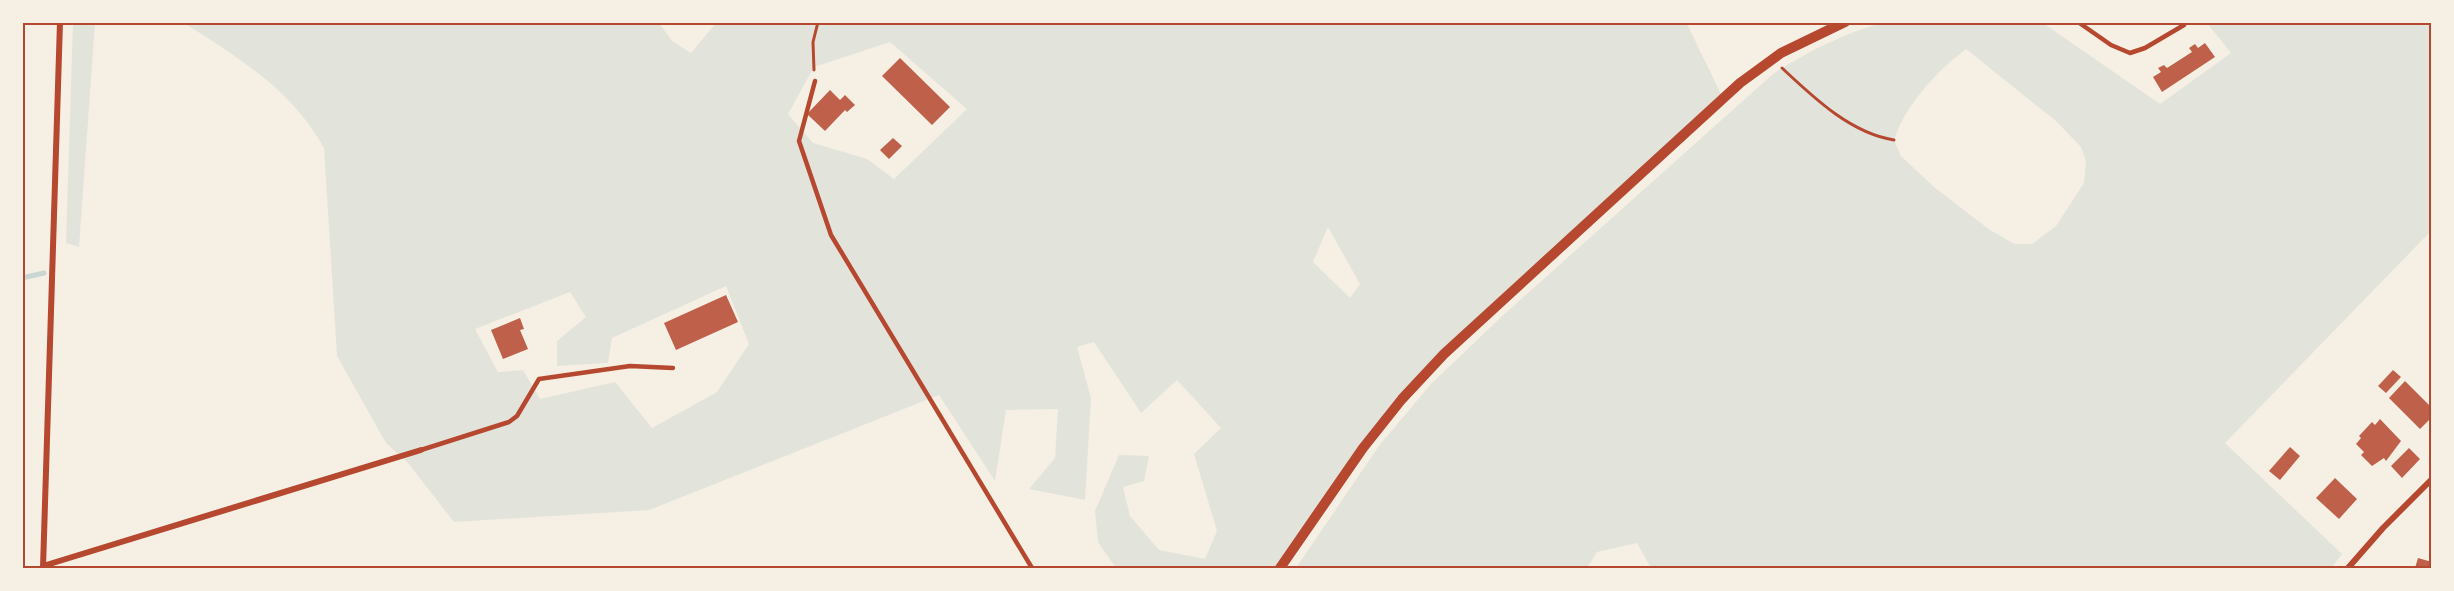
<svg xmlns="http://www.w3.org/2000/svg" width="2454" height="591" font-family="'Exo 2',sans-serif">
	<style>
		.green { fill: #e2e4dc; fill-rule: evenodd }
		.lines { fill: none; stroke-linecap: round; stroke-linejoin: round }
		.stream { stroke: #c9d6d2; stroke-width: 5 }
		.building { fill: #bf614a }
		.path { stroke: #b5482f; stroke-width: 3 }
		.service { stroke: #b5482f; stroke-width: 4.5 }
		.minor { stroke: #b5482f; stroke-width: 6 }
		.tertiary { stroke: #b5482f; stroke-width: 10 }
		.neatline { fill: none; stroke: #b5482f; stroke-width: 2 }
	</style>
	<rect width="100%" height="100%" fill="#f6efe4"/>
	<!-- green -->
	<path class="green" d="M717,22H1686L1723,98L1402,399L1280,568H1116L1098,542L1095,511L1119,455L1149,456L1144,481L1123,487L1130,516L1159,550L1205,559L1217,531L1194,454L1221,428L1177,380L1141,413L1094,342L1077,347L1091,398L1085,500L1029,489L1055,458L1058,409L1006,410L995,481L939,395L649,510L454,522L408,463L386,443L337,356L324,148C292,90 239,58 184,23H659L672,41L691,53ZM890,42L967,109L894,179L867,159L813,143L788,114L814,67ZM1328,227L1360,284L1350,298L1313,262ZM726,286L749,344L717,392L652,428L615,382L540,399L523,370L498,372L475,329L570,292L586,317L557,341V366L608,363L612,338Z
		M73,23H95L79,247L66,243Z
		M1881,23H2043L2160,104L2231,53L2207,23H2431V231L2225,443L2342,554L2331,568H1651L1637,543L1597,552L1587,568H1296L1378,447L1431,384L1500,318L1773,74C1808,51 1841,35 1881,23ZM1966,49L2056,121L2081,147L2086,161L2084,183L2056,226L2032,244H2015L1990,230L1934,187L1901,156L1894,140C1906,104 1936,72 1966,49Z"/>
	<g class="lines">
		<!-- stream -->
		<path class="stream" d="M22,278L44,273"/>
	</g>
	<!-- building -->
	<path class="building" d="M2205,43L2215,57L2162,92L2153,77L2161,72L2158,68L2164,65L2167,68L2192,52L2189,48L2195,44L2198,48Z
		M900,58L950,107L932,125L882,76Z
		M830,90L840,100L845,95L855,105L847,112L845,110L825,131L807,114Z
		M893,138L902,146L889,159L880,150Z
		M726,295L738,322L676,350L664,323Z
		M520,318L524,329L520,330L528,349L503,359L491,330Z
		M2393,370L2401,377L2386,393L2378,386Z
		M2405,381L2432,408V417L2420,429L2389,398Z
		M2380,419L2401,441L2386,461L2384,458L2372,466L2361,455L2364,452L2356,444L2361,438L2359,436L2372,422L2375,425Z
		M2290,447L2300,456L2280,480L2269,471Z
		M2409,448L2420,459L2402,478L2391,466Z
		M2335,478L2357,499L2339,519L2316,498Z
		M2418,558L2432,562V568H2415Z"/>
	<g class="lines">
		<!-- path -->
		<path class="path" d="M1782,68C1813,97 1850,133 1894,140
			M814,70L813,42L818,22"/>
		<!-- service -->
		<path class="service" d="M2078,22L2111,45L2130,53L2145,48L2184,25
			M815,81L799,141L831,235L1032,568
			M421,450L509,422L517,416L539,379L630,366L673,368"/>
		<!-- minor -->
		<path class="minor" d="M43,566L421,450
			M43,568L60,22
			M2348,568L2383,528L2432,479"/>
		<!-- tertiary -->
		<path class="tertiary" d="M1280,568L1363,448L1402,399L1444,354L1740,83L1781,53L1845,22"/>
	</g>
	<!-- border -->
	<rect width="2454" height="591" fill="none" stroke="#f6efe4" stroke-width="48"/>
	<rect x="24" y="24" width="2406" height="543" class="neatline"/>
</svg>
